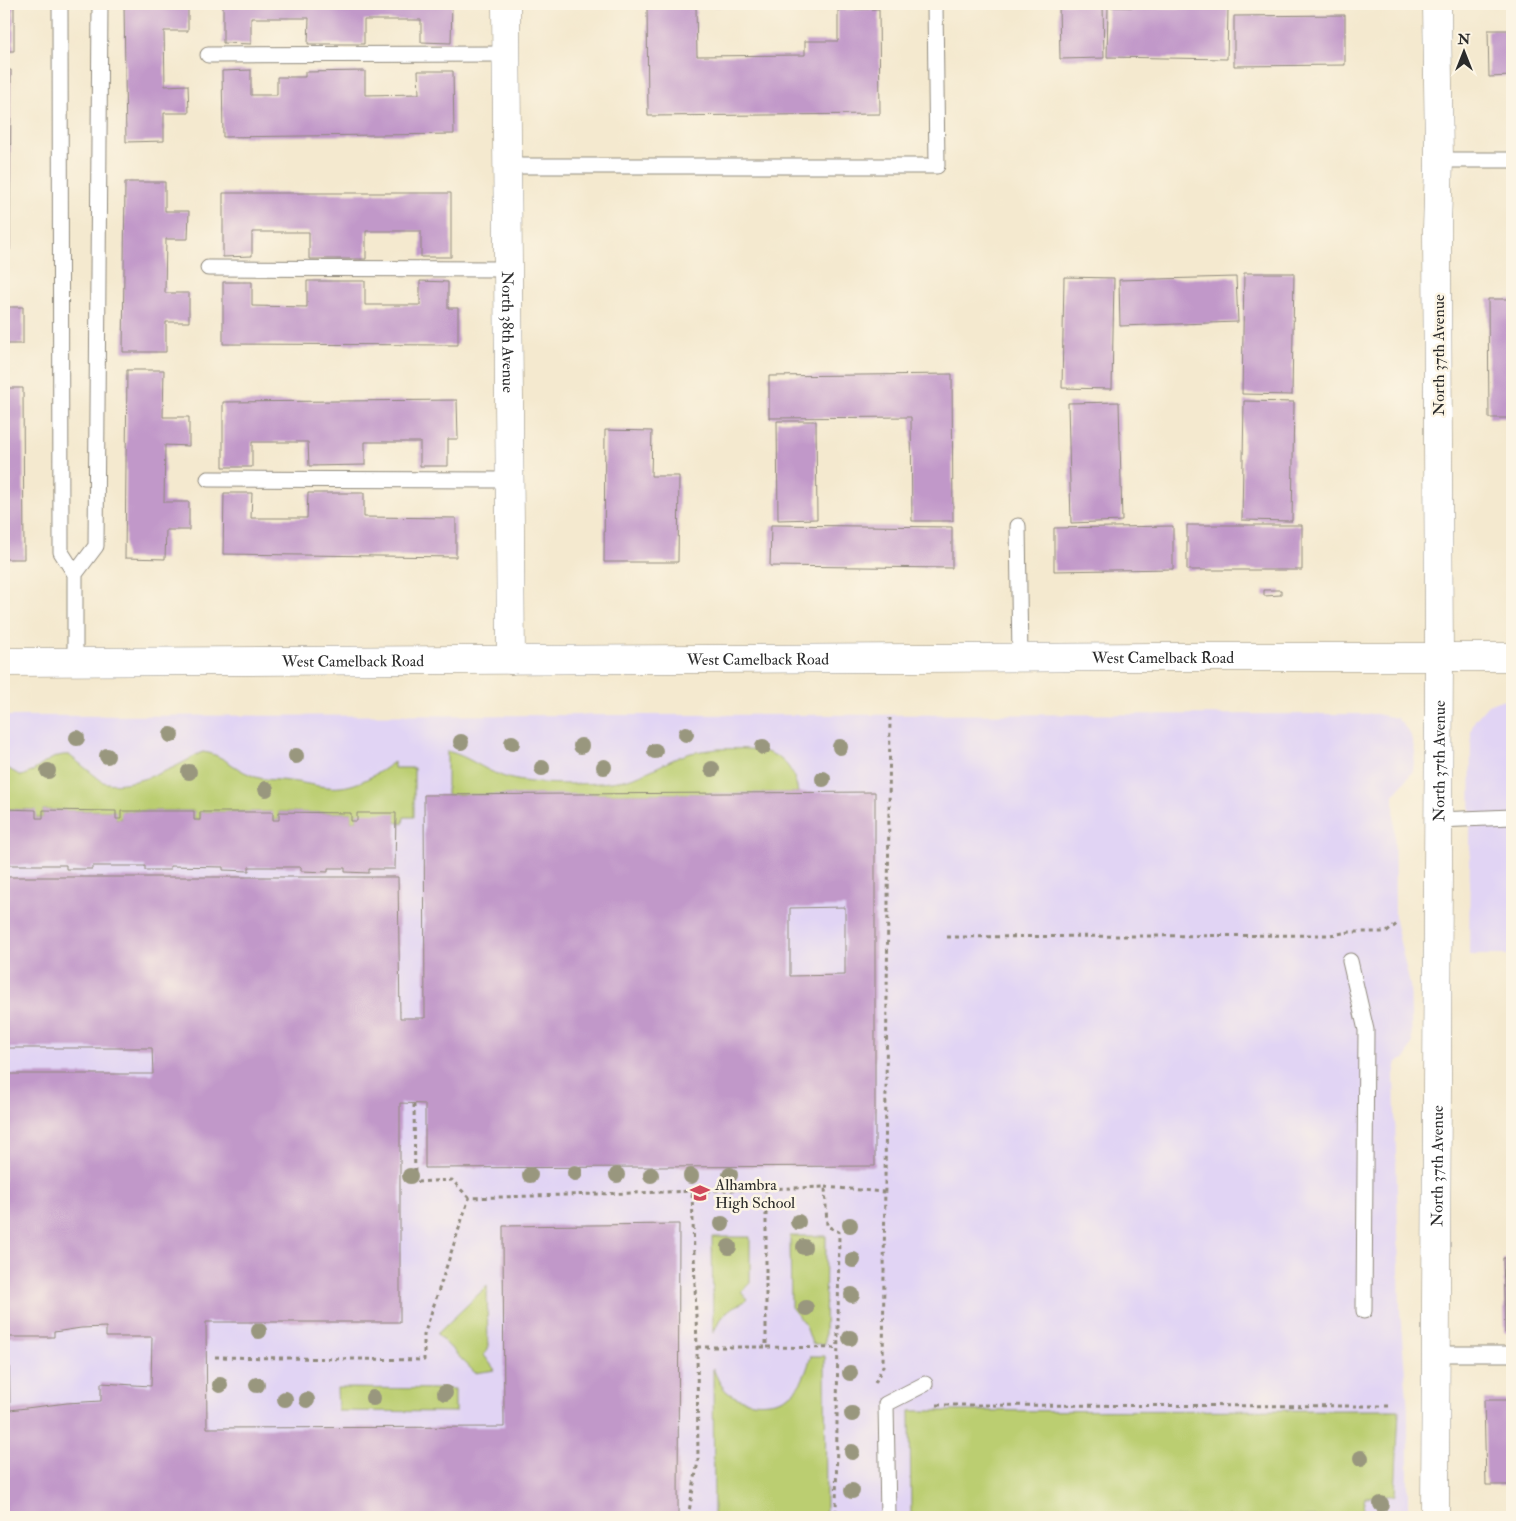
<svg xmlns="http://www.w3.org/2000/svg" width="1516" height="1521" font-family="'IM FELL Double Pica',serif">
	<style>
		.built { fill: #e1d4f4 }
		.green { fill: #bbce71; stroke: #737c4e }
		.building { fill: #c198c9; fill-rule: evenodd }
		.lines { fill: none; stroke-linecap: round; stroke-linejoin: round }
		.service-casing { stroke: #908a7d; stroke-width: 17 }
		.minor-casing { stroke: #908a7d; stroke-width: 29 }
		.primary-casing { stroke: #908a7d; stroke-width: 29 }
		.path { stroke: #908a7d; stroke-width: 3; stroke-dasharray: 4 4; stroke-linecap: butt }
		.service { stroke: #fff; stroke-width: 15 }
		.minor { stroke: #fff; stroke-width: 28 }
		.primary { stroke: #fff; stroke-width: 28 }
		.tree { fill: #99977e }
		.labels { text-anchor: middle; stroke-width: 5; stroke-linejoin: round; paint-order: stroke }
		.street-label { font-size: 16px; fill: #2b2b2b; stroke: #fcf5e5 }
		.poi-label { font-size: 16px; fill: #2b2b2b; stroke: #fcf5e5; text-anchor: start }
	</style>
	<rect width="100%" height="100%" fill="#fcf5e5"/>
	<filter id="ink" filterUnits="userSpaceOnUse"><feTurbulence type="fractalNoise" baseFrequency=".02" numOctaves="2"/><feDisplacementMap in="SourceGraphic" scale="10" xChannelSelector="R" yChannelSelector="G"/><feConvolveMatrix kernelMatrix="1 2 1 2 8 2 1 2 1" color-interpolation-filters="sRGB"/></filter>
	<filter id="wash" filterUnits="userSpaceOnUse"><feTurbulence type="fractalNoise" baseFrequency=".0096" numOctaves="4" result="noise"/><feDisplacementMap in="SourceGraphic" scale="20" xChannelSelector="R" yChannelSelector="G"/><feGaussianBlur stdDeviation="1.12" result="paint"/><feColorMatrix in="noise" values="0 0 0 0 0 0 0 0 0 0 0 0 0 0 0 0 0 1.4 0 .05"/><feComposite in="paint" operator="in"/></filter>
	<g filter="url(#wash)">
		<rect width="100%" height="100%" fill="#f4e9cf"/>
		<!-- built -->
		<path class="built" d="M1512,700V955H1469L1471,730L1475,720L1488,705L1498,701Z
			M1376,714L1397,718L1410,733L1415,752L1413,771L1403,784L1394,794L1395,921L1410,985L1412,1044L1406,1058L1397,1062L1394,1075L1400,1311L1408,1411V1517H4V716Z"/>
		<!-- green -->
		<path class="green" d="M718,749C755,748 791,746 798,793L447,795V751C468,756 482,769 502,776C526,786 602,786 628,779C650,773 669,759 691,753C700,751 709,750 718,749Z
			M203,752C222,754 233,768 251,775C263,781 276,779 289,781C302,782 314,786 327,787C353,790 374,776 394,762V768H414V817H404L403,824L357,813V821H351V813L279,812V820H273L272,812H200V820H194V811H122L121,819H116L115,811L43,810V818H36L35,810L4,809V766L21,776C38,772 50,753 69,755L103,782C125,789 166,772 186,761C192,758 196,754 203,752Z
			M790,1236H826L825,1344H812L806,1326L791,1307Z
			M712,1237H750V1283L741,1292L747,1299C743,1304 738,1304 733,1307C724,1313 718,1323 713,1333Z
			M487,1286L488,1350L484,1355L495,1370L475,1373L437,1334Z
			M811,1356H825L826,1517H714L713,1368C716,1376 720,1385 726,1391C743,1405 774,1407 792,1393C803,1384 807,1369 811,1356Z
			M337,1388L455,1389V1412L338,1411Z
			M1399,1410L1395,1495L1365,1497L1361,1517H911L910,1411Z"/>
		<g id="blocks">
			<!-- building -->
			<path class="building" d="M4,4H14V51H4Z
				M124,4H188V31H164L165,86L188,85L189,113H164V141L126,142Z
				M223,4H452L451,43L421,42V20H364V44H308L309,18H251V44L223,43Z
				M647,4H776V6L696,7L697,56L805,55V41H838V10L879,9L880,114L648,116Z
				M1059,4H1103L1104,58L1060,59Z
				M1108,7L1228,9L1227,59L1107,57Z
				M1345,15V65L1234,66V16Z
				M1488,30H1512V76L1489,77Z
				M4,70H11L10,250L4,249Z
				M251,70V95H277V77H305V72L365,71V95L419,94L418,71H453L454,134L223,137L222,71Z
				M125,182H165V211H189L188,239H166L165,293H189V322H166V352H123Z
				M223,193H451V257H421V231H366V259H309V232H252V256L223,257Z
				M1244,273H1294L1292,395L1242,394Z
				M1064,277L1114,278L1112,389L1062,388Z
				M1236,277L1238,322L1120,326L1119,280Z
				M307,281H365V305H420V281L448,282V308H458V345L223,344V282H252V306L307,307Z
				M1488,299H1512V418H1489Z
				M4,307H23V344H4Z
				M127,370H164L163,417H189V446L165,445L164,502H189V530H166L165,559L125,558Z
				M952,374L953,521H912L911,417L769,418V376Z
				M4,388H23L24,559H4Z
				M457,400L458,439H448V466H420V442H365V465L309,466L308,442H252V467H223V402Z
				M1244,401L1294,402L1292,521L1242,520Z
				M1119,402L1122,521L1071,523L1068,403Z
				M777,421H816L817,519L778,520Z
				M605,430L652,431L651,476H679L678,562H604Z
				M224,493H252L251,518H307L308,493H364V517L456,518V557L223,554Z
				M771,525L952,527V568L770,566Z
				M1187,525H1302V570H1187Z
				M1173,526V569L1054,571V528Z
				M1264,590H1281V595L1264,596Z
				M875,792V1166L425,1168V1104L400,1103V1322H206L207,1428L504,1427L503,1226L679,1224L678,1517H4V877H398L400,1018H425L424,795ZM845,907V975L790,976V908ZM7,1048H152L153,1074H7ZM106,1327V1337H152L151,1386L101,1383V1401L67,1403L10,1410L9,1337H54V1332L81,1328Z
				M4,809L36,810V818H43V810L116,811V819H121V811H194V820H200V812H273V820H279V812L351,813V821H357V813H396L395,869H369V873L345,872V868H328V872L301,871V867H249V871L223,870V867L170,866V870H145V866H92V869H66V865H4Z
				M1503,1258H1512V1333H1505Z
				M1484,1400H1512V1485H1486Z"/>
		</g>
	</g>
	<g filter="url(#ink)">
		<use href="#blocks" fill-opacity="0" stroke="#908a7d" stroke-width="1"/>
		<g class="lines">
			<defs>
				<path id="service" d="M60,4L61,552L75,574V662
					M208,55L506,54
					M1439,160H1512
					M507,166H937L935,4
					M208,268L508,269
					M208,479L509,480
					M1018,526L1020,658
					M75,574L96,546L100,4
					M1438,820L1512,817
					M1350,961L1366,1030L1364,1311
					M1436,1354H1512
					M888,1517L886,1404L925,1384"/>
				<g id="minor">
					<path id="s1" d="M506,4L511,660"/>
					<path id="s2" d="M1435,1517L1439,657L1437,229L1439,160L1437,4"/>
				</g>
				<g id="primary">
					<path id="s3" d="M4,662L1155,657H1512"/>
				</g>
			</defs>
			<!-- service casing -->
			<use href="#service" class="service-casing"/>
			<!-- minor casing -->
			<use href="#minor" class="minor-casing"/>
			<!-- primary casing -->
			<use href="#primary" class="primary-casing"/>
			<!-- path -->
			<path class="path" d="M947,937L1330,935L1350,932H1387L1398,923
				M414,1104L415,1182L452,1180L469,1198
				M825,1187L884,1192
				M766,1188V1347L838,1348
				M697,1347H766
				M215,1357L424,1360V1335L469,1198L825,1187L827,1226L839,1232L836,1517
				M875,1383L883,1366L890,718
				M937,1405L1391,1406
				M688,1517L698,1461L697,1347L692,1191"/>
			<!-- service -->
			<use href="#service" class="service"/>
			<!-- minor -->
			<use href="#minor" class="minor"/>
			<!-- primary -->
			<use href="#primary" class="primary"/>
		</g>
		<!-- trees -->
		<g class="tree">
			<circle cx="686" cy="734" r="8"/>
			<circle cx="171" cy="735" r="8"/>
			<circle cx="77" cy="738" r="8"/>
			<circle cx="461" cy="742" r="8"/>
			<circle cx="512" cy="743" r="8"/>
			<circle cx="581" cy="746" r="8"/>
			<circle cx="763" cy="747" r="8"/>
			<circle cx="840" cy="747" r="8"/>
			<circle cx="655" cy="751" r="8"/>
			<circle cx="107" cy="756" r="8"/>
			<circle cx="296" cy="756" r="8"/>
			<circle cx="604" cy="767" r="8"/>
			<circle cx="542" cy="768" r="8"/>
			<circle cx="712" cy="769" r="8"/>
			<circle cx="48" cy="771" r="8"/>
			<circle cx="189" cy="772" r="8"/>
			<circle cx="823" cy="779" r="8"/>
			<circle cx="266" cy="789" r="8"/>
			<circle cx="575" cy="1173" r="8"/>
			<circle cx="530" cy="1175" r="8"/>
			<circle cx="617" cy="1175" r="8"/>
			<circle cx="651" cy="1175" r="8"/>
			<circle cx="730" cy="1175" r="8"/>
			<circle cx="410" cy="1176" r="8"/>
			<circle cx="691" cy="1176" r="8"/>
			<circle cx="798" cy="1222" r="8"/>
			<circle cx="722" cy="1224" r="8"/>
			<circle cx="850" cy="1225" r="8"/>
			<circle cx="729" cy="1247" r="8"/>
			<circle cx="804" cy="1247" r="8"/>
			<circle cx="853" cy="1260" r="8"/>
			<circle cx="852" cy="1295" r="8"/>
			<circle cx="806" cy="1308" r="8"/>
			<circle cx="259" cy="1331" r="8"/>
			<circle cx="850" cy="1338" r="8"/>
			<circle cx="850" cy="1373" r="8"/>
			<circle cx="220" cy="1385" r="8"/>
			<circle cx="257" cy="1385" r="8"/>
			<circle cx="445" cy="1393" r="8"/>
			<circle cx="373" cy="1398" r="8"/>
			<circle cx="285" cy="1399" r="8"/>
			<circle cx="307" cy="1400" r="8"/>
			<circle cx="852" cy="1414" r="8"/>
			<circle cx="852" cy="1452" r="8"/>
			<circle cx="1361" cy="1458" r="8"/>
			<circle cx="852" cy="1491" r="8"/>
			<circle cx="1381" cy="1504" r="8"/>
		</g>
	</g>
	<!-- icons -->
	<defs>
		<symbol id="school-bare" viewBox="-9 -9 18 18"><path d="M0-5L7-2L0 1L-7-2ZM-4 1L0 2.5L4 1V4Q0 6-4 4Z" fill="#d1495b" stroke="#fcf5e5" stroke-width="2.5" paint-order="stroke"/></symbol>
	</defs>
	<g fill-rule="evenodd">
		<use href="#school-bare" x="686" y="1179" width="28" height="28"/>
	</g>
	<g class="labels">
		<!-- street labels -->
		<g class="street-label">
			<text dy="6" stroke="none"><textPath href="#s1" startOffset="328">North 38th Avenue</textPath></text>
			<text transform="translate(1438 355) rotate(-90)" y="6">North 37th Avenue</text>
			<text dy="6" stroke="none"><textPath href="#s3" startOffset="1159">West Camelback Road</textPath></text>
			<text dy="6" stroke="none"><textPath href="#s3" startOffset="754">West Camelback Road</textPath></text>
			<text dy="6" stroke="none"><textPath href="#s3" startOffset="349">West Camelback Road</textPath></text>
			<text dy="6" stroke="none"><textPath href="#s2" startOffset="756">North 37th Avenue</textPath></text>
			<text dy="6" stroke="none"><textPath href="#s2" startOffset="351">North 37th Avenue</textPath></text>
		</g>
		<!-- poi labels -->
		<g class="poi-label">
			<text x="715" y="1190">Alhambra<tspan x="715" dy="18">High School</tspan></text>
		</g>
	</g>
	<!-- margin -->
	<rect width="1516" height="1521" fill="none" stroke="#fcf5e5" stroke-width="20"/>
	<!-- north arrow -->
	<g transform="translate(1464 52)" stroke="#fcf5e5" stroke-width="4" paint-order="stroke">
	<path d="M0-4L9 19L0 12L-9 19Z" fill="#2b2b2b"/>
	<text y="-8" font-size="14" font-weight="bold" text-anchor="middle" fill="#2b2b2b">N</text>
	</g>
</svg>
